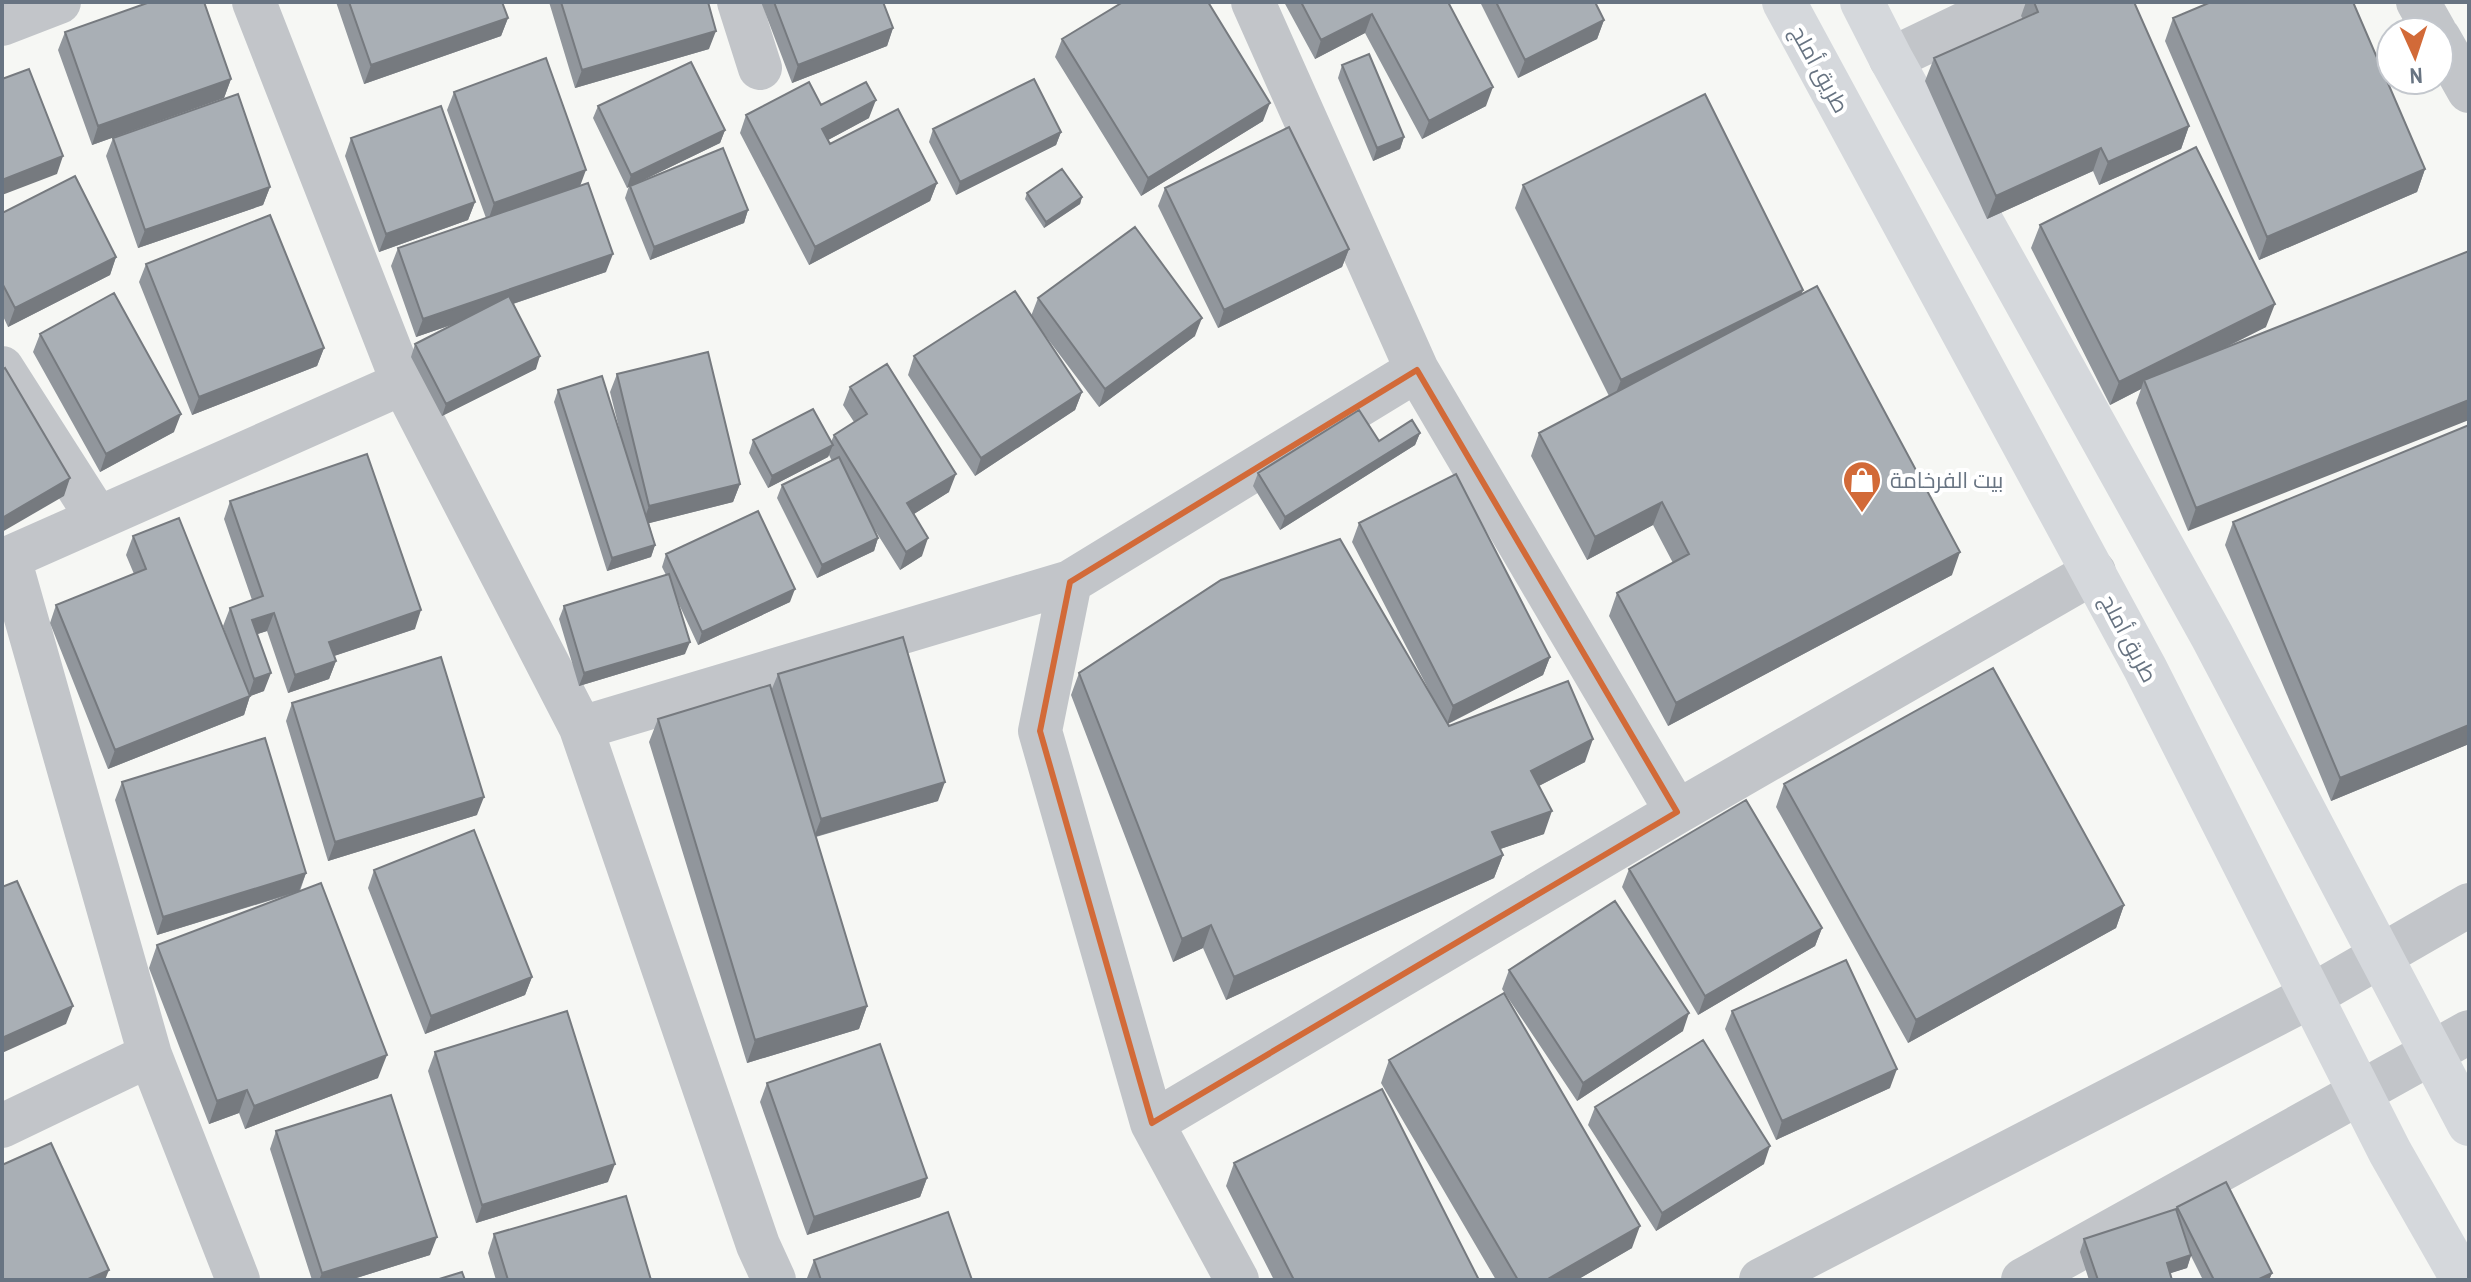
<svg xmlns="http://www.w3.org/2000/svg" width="2471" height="1282" font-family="'Archivo Narrow',Cairo,sans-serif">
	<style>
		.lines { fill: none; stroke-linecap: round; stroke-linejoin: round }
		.minor { stroke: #c2c5c9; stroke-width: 44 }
		.highway { stroke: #d5d8dc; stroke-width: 44 }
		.wall { fill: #91969c }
		.shaded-wall { fill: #767a7f }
		.building { fill: #a9afb5; stroke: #767a7f; stroke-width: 2 }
		.marked { fill: none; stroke: #d26a38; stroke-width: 6; stroke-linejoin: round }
		.labels { text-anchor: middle; stroke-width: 8; stroke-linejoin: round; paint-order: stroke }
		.street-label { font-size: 22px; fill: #687482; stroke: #fff }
		.poi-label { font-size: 22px; fill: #687482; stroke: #fff; text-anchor: start }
	</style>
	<rect width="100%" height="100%" fill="#f6f7f4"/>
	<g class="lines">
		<!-- minor -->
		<path class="minor" d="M254,2L403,383L581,728L758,1245L774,1280
			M739,2L760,68
			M1253,2L1417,370L1677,812
			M2418,2L2435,32
			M2,24L59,2
			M2439,38L2469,91
			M1891,59L2010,2
			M2,368L97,517
			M9,558L150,1055L238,1280
			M2,561L403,383
			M581,728L1070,582
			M1152,1123L1677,812L2094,572
			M2,1126L150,1055
			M1237,1280L1152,1123L1040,731L1070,582L1417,370
			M1761,1280L2311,996L2469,905
			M2023,1280L2469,1032"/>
		<!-- highway -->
		<path class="highway" d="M1784,2L2145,668L2390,1152L2463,1280
			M1862,2L1891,59L2212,636L2469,1124"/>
	</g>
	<!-- wall -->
	<path class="wall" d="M336,2H502L508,18L501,36L364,84Z
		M549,2H708L709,49L575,88Z
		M761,2H883L893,28L887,46L792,83Z
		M1284,2H1448L1486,106L1422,139L1365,33L1315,59Z
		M1480,2H1595L1604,20L1597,39L1518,78Z
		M2026,2H2134L2189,126L2181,149L2099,185L2093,171L1987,219L1925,81L1934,58L2023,19L2021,16Z
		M2173,18L2425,169L2417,192L2259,260L2165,41Z
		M65,32L231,79L224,98L92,145L58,50Z
		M1062,39L1263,121L1141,196L1055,57Z
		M1342,65L1404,137L1400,149L1373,161L1338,78Z
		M454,92L580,186L606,272L513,304L536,369L442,416L411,357L415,344L457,323L416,337L391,266L398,248L486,218L447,110Z
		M821,105L869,118L828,140L830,144L937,183L930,201L809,265L740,133L746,115Z
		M598,106L725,130L720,143L637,183L748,210L744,223L650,260L625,198L629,186L627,188L593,118Z
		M933,129L1061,132L1056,145L956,195L929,142Z
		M113,138L270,187L263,205L138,248L106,156Z
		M351,138L475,202L468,220L379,252L345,156Z
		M1523,185L1803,290L1801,295L1952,575L1668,726L1609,616L1617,593L1673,563L1653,525L1587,560L1531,456L1539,433L1609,396L1515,208Z
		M1165,188L1349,249L1342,267L1218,328L1158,206Z
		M1027,193L1082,197L1080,204L1044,228L1025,199Z
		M2,213L116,257L110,275L8,327L2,314Z
		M2040,225L2266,327L2219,351L2469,251L2188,531L2136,403L2141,389L2110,405L2031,248Z
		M146,264L324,348L317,366L192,415L139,282Z
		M1038,298L1195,336L1099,407L1032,318L1082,392L1075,410L975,476L908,375L914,356L1031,316Z
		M40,334L174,432L100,472L33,352Z
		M617,374L740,484L733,502L649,523L655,545L651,557L607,571L554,402L558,390L620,432L610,392Z
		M850,387L949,492L914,514L922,556L900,570L873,527L878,538L874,551L817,578L777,498L782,485L832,461L829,455L828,457L768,488L749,453L753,440L831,442L834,435L854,422L843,405Z
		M2469,425V744L2331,801L2225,545L2233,522Z
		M1420,433L1415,445L1280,530L1253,486L1258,473L1379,441Z
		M230,501L415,629L334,656L336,661L329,679L288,693L267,631L257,634L264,691L250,696L244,715L108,769L50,623L56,605L134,574L126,555L133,536L230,646L223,626L230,608L252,600L224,519Z
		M1359,523L1550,657L1543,675L1448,724L1449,726L1585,762L1539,786L1544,834L1500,849L1503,855L1494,878L1226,1000L1203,948L1173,962L1071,695L1079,673L1435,702L1352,542Z
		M666,554L790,602L698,645L677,600L685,654L579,686L559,619L564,606L666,575L662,567Z
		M778,674L938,801L816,837L867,1006L859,1029L747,1063L649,742L658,719L771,691Z
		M292,703L477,815L328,861L286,721Z
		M122,782L306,873L300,891L378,1078L245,1129L239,1113L209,1124L149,968L157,945L295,893L157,935L115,800Z
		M1784,784L2124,905L2116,928L1908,1043L1776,807Z
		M1629,869L1822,928L1815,946L1698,1015L1622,887Z
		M374,870L532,977L525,995L425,1034L368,888Z
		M1509,970L1683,1031L1577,1101L1502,989Z
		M1732,1011L1890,1088L1776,1140L1725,1029Z
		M435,1052L608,1182L476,1223L428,1071Z
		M1389,1060L1632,1248L1577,1280H1496L1381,1083Z
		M767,1083L927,1178L920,1197L807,1235L760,1102Z
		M1595,1107L1764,1164L1656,1231L1588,1125Z
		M276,1131L430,1255L350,1280H312L270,1149Z
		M1234,1163L1479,1280H1274L1226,1186Z
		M2177,1207L2272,1273L2269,1280H2203L2191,1256L2187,1268L2170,1273L2172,1280H2089L2080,1252L2084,1239L2176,1209Z
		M494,1234L651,1280H496L488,1253Z
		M814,1260L972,1280H808L807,1278Z"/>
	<!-- shaded-wall -->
	<path class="shaded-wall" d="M1372,14L1365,33L1315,59L1321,40Z
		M508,18L501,36L364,84L371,65Z
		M1604,20L1597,39L1518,78L1525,60Z
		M893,28L887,46L792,83L798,65Z
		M716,31L709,49L575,88L582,70Z
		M231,79L224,98L92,145L98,126Z
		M1493,87L1486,106L1422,139L1429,121Z
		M876,100L869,118L815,147L822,129Z
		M1270,103L1263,121L1141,196L1148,178Z
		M2189,126L2181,149L2099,185L2108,162Z
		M725,130L720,143L627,188L631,175Z
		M1061,132L1056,145L956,195L960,182Z
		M1404,137L1400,149L1373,161L1377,148Z
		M2101,148L2093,171L1987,219L1996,196Z
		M63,156L57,174L2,195V180Z
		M2425,169L2417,192L2259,260L2267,237Z
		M586,170L579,189L488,221L494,203Z
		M937,183L930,201L809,265L815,247Z
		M270,187L263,205L138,248L145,230Z
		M1082,197L1080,204L1044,228L1046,222Z
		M475,202L468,220L379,252L386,234Z
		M748,210L744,223L650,260L654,247Z
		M1349,249L1342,267L1218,328L1224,310Z
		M613,254L606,272L416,337L423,319Z
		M116,257L110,275L8,327L15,308Z
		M1803,290L1795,313L1612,403L1621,380Z
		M2275,304L2266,327L2147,386L2144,380L2141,389L2110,405L2119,382Z
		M1202,318L1195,336L1099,407L1105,389Z
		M324,348L317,366L192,415L199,397Z
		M540,356L536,369L442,416L446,404Z
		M1082,392L1075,410L975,476L981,458Z
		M2469,400V420L2188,531L2196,508Z
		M181,414L174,432L100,472L106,454Z
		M1420,433L1415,445L1280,530L1285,517Z
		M833,445L828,457L768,488L772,476Z
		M956,474L949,492L901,522L907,503Z
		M70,478L64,496L2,532V518Z
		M740,484L733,502L642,525L649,506Z
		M1662,502L1653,525L1587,560L1595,537Z
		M878,538L874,551L817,578L822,565Z
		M928,538L922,556L900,570L906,552Z
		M655,545L651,557L607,571L612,558Z
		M1960,552L1952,575L1668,726L1676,703Z
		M795,589L790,602L698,645L702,632Z
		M421,610L415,629L322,660L329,642Z
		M274,613L267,631L246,638L252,620Z
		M690,642L685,654L579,686L584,673Z
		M1550,657L1543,675L1447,724L1453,706Z
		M336,661L329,679L288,693L295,675Z
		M271,673L264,691L248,697L254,679Z
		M250,696L244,715L108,769L115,750Z
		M2469,725V744L2331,801L2340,778Z
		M1593,739L1585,762L1523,794L1531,771Z
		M945,782L938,801L814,837L821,819Z
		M484,797L477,815L328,861L335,842Z
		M1552,811L1544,834L1483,855L1492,832Z
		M1503,855L1494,878L1226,1000L1234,977Z
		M306,873L299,891L157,935L163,917Z
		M2124,905L2116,928L1908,1043L1916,1020Z
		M1211,925L1203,948L1173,962L1182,939Z
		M1822,928L1815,946L1698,1015L1705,996Z
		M532,977L525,995L425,1034L431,1016Z
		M73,1006L66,1024L2,1053V1038Z
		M867,1006L859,1029L747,1063L755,1040Z
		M1689,1013L1683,1031L1577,1101L1583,1083Z
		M387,1055L378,1078L245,1129L254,1106Z
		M1897,1069L1890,1088L1776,1140L1782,1121Z
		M247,1090L239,1113L209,1124L217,1101Z
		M1770,1146L1764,1164L1656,1231L1662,1213Z
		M615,1164L608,1182L476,1223L482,1205Z
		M927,1178L920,1197L807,1235L814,1217Z
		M1640,1226L1632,1248L1577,1280H1546Z
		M437,1237L430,1255L350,1280H319L322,1273Z
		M2191,1255L2187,1268L2162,1276L2167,1263Z
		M109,1270L105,1280H86Z
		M2272,1273L2269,1280H2257Z"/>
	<!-- building -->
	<path class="building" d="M150,2H204L231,79L98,126L65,32Z
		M349,2H502L508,18L371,65Z
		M561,2H708L716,31L582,70Z
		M774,2H883L893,28L798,65Z
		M1123,2H1208L1270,103L1148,178L1062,39Z
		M1301,2H1448L1493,87L1429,121L1372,14L1321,40Z
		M1496,2H1595L1604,20L1525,60Z
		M2034,2H2134L2189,126L2108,162L2101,148L1996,196L1934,58L2038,12Z
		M2211,2H2353L2425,169L2267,237L2173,18Z
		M1369,54L1404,137L1377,148L1342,65Z
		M546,58L586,170L494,203L454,92Z
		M691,62L725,130L631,175L598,106Z
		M29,69L63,156L2,180V79Z
		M1034,79L1061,132L960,182L933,129Z
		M809,82L821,105L866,82L876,100L822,129L830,144L898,109L937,183L815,247L746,115Z
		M238,94L270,187L145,230L113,138Z
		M1705,94L1803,290L1621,380L1523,185Z
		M441,106L475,202L386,234L351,138Z
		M1289,127L1349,249L1224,310L1165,188Z
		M2196,147L2275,304L2119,382L2040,225Z
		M723,148L748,210L654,247L630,186Z
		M1062,169L1082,197L1046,222L1027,193Z
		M75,176L116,257L15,308L2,283V213Z
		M588,183L613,254L423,319L398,248Z
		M270,215L324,348L199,397L146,264Z
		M1135,227L1202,318L1105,389L1038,298Z
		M2469,251V400L2196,508L2144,380Z
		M1817,286L1960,552L1676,703L1617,593L1689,554L1662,502L1595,537L1539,433Z
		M1015,291L1082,392L981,458L914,356Z
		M114,293L181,414L106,454L40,334Z
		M509,296L540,356L446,404L415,344Z
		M708,352L740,484L649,506L617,374Z
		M887,364L956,474L907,503L928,538L906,552L834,435L867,414L850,387Z
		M5,368L70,478L2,518V370Z
		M602,376L655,545L612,558L558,390Z
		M813,409L833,445L772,476L753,440Z
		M1359,410L1379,441L1412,420L1420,433L1285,517L1258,473Z
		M2469,425V725L2340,778L2233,522Z
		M367,454L421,610L329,642L336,661L295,675L274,613L252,620L271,673L254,679L230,608L263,596L230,501Z
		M839,457L878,538L822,565L782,485Z
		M1456,474L1550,657L1453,706L1359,523Z
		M758,511L795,589L702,632L666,554Z
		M179,518L250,696L115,750L56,605L146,569L133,536Z
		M1340,539L1449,726L1568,681L1593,739L1531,771L1552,811L1492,832L1503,855L1234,977L1211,925L1182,939L1079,673L1221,580Z
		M669,574L690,642L584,673L564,606Z
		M903,637L945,782L821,819L778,674Z
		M441,657L484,797L335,842L292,703Z
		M1993,668L2124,905L1916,1020L1784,784Z
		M770,685L867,1006L755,1040L658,719Z
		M265,738L306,873L163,917L122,782Z
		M1746,800L1822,928L1705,996L1629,869Z
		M474,830L532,977L431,1016L374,870Z
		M17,881L73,1006L2,1038V887Z
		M321,883L387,1055L254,1106L247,1090L217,1101L157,945Z
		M1615,901L1689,1013L1583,1083L1509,970Z
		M1846,960L1897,1069L1782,1121L1732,1011Z
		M1504,993L1640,1226L1546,1280H1518L1389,1060Z
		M567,1011L615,1164L482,1205L435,1052Z
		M1703,1040L1770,1146L1662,1213L1595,1107Z
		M880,1044L927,1178L814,1217L767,1083Z
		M1382,1089L1479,1280H1294L1234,1163Z
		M391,1095L437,1237L322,1273L276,1131Z
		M51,1143L109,1270L86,1280H2V1165Z
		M2226,1182L2272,1273L2257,1280H2214L2177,1207Z
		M626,1196L651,1280H508L494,1234Z
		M2176,1209L2191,1255L2167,1263L2172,1280H2098L2084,1239Z
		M948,1212L972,1280H821L814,1260Z
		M462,1272L465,1280H436Z"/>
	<!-- marked area -->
	<path class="marked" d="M1417,370L1677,812L1152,1123L1040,731L1070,582Z"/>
	<!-- icons -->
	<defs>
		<symbol id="shop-pin" viewBox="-11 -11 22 30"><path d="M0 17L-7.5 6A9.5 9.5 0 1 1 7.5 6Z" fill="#d26a38" stroke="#fff"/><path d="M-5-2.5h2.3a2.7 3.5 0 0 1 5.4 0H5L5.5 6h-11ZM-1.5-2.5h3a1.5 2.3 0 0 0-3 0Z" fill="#fff"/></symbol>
	</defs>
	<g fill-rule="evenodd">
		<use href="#shop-pin" x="1840" y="458" width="44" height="60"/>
	</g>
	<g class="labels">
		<!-- street labels -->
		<g class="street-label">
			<text transform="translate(1820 69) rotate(61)" y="8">طريق أملج</text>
			<text transform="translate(2129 638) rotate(62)" y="8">طريق أملج</text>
		</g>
		<!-- poi labels -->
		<g class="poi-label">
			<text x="1890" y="488">بيت الفرخامة</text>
		</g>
	</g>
	<!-- border -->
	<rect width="2471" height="1282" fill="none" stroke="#687482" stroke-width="8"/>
	<!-- north arrow -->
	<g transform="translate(2415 56) rotate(177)"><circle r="38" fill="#ffffff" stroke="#c3c7cd" stroke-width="2"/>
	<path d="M0-6L14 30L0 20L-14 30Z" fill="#d26a38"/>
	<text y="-12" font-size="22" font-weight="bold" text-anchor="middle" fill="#687482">N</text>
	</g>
</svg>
